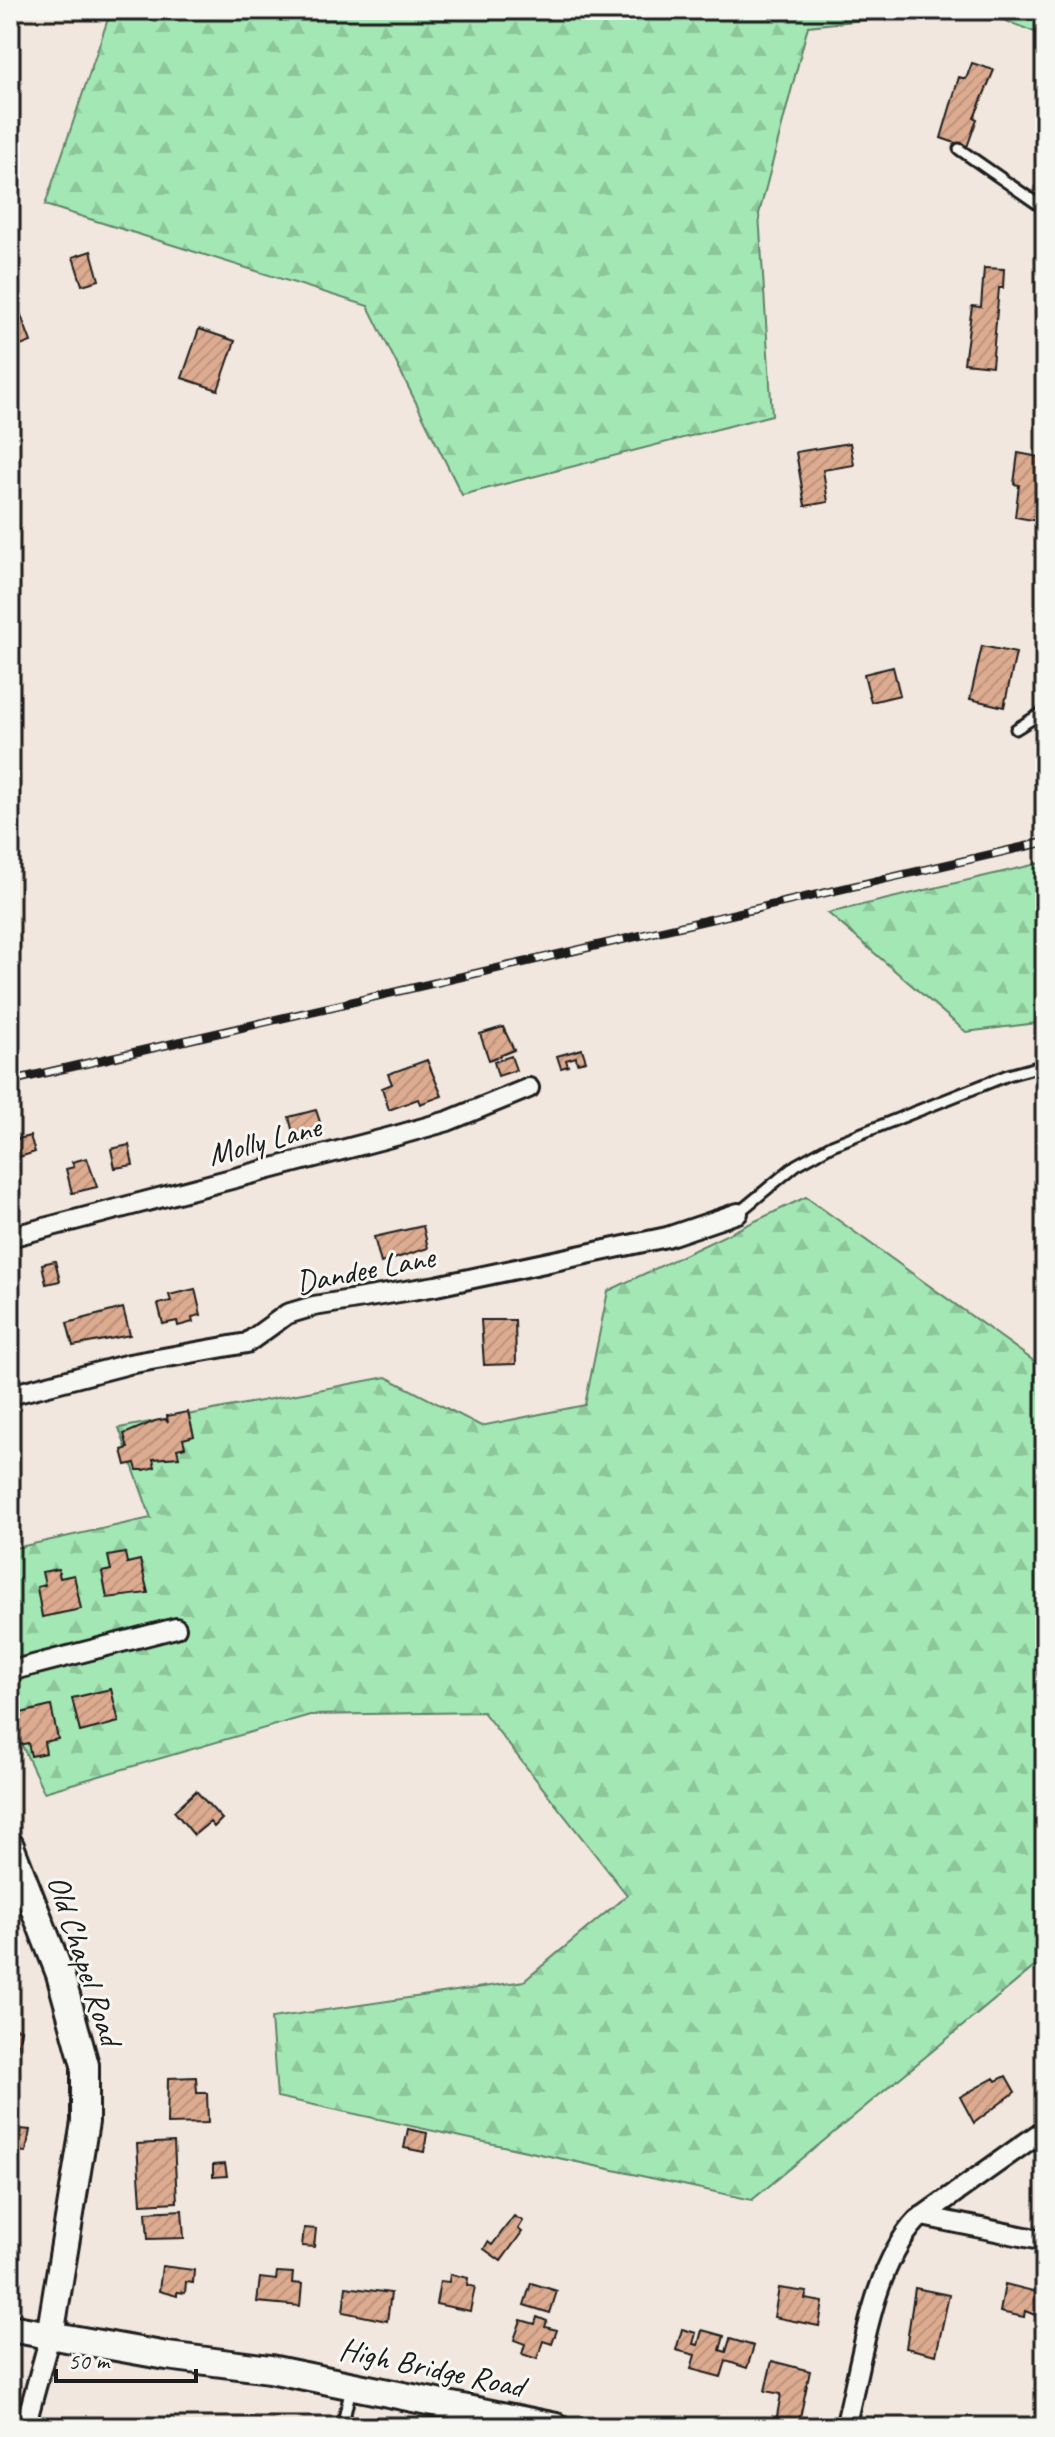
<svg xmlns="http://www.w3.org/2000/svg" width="1055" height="2437" font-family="Caveat,sans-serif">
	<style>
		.forest { fill: url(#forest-firs); stroke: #608268; stroke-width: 2 }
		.building { fill: url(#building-hatch); stroke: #1c1c1c; stroke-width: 2 }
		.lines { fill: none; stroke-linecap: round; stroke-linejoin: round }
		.lane-casing { stroke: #1c1c1c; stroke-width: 15 }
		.street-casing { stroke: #1c1c1c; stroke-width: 24 }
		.secondary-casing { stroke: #1c1c1c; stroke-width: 32 }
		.lane { stroke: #f6f6f2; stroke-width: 9 }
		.street { stroke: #f6f6f2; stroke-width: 18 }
		.secondary { stroke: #f6f6f2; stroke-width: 26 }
		.rail-casing { stroke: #1c1c1c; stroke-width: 9 }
		.rail { stroke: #f6f6f2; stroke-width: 6; stroke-dasharray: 18; stroke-linecap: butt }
		.labels { text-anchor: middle; stroke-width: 6; stroke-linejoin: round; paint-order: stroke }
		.street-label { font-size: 32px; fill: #1c1c1c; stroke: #f6f6f2 }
	</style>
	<defs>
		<pattern id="forest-firs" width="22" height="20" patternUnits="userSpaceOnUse" patternTransform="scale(2)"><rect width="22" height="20" fill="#a3e8b4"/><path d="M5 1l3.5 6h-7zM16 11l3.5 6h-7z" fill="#8cc69a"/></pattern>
		<pattern id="building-hatch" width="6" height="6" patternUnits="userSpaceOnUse" patternTransform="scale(2)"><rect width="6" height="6" fill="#ddab90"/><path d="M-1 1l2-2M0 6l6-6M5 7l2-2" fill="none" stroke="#bd937c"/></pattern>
	</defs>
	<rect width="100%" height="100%" fill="#f1e7de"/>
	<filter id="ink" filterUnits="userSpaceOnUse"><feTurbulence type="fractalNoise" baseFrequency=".0125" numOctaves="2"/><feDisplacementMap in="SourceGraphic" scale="16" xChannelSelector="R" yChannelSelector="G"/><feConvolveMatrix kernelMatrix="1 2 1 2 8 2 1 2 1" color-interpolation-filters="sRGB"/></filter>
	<g filter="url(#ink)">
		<!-- forest -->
		<path class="forest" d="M111,10H956L808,26L759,214L772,415L462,495L368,306L45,205Z
			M978,10H1045V36Z
			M1045,862V1022L966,1032L828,913Z
			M806,1197L1045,1369V1958L752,2200L277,2097L271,2018L524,1981L627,1895L483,1712L310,1715L44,1792L10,1720V1549L151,1518L119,1428L386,1377L481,1426L585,1405L608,1291Z"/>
		<!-- building -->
		<path class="building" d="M972,63L994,70L974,118L977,119L967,147L941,138L959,77L966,79Z
			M91,251L99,280L82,285L73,257Z
			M984,268L1004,269L1003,288H999L992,366L964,363L972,306L981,307Z
			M13,294L31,342L10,350V295Z
			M199,329L235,341L218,390L182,378Z
			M850,443L854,465L823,470L828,502L805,506L796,452Z
			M1018,453L1045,458L1044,522L1015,517L1019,485L1014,484Z
			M982,646L1016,653L1004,707L970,699Z
			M893,667L900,695L871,702L864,674Z
			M503,1027L514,1050L489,1060L480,1034Z
			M582,1049L586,1061L577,1063L576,1057L566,1060L568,1066L561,1068L557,1056Z
			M511,1056L516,1070L498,1076L494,1062Z
			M427,1060L442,1096L420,1104L418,1099L389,1110L382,1088L392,1084L388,1074Z
			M316,1110L324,1134L296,1145L289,1117Z
			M30,1136L35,1152L13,1159L10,1141Z
			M129,1145L133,1165L115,1168L111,1149Z
			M87,1158L97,1187L72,1193L66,1169L74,1167L72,1162Z
			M423,1226L428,1248L381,1263L374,1237Z
			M55,1261L60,1281L46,1284L42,1264Z
			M195,1289L201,1315L192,1317L193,1322L178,1326L177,1321L163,1324L158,1304L171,1301L169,1295Z
			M123,1308L130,1335L73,1346L67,1323Z
			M481,1320H515L516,1364L484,1365Z
			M188,1412L194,1436L183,1439L185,1447L177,1449L179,1457L153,1459L155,1467L144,1470H137L135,1463L126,1465L122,1450L128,1448L124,1434L155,1421L165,1419L168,1423L167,1416Z
			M125,1553L127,1563L140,1560L148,1593L107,1598L102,1572L111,1570L108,1556Z
			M58,1569L60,1578L74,1575L81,1609L42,1617L37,1587L45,1585L42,1572Z
			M111,1689L119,1722L80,1732L72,1698Z
			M51,1706L58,1739L44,1742L46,1753L31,1756L28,1743L18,1745L12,1715Z
			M196,1791L222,1819L214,1827L210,1822L194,1835L174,1811Z
			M10,2027L21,2029L12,2075L10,2074Z
			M1006,2076L1015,2092L974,2123L960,2097L994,2078L996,2081Z
			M196,2077L197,2093H207L208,2123L167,2124L168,2078Z
			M10,2128L30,2130L26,2152L16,2151L13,2165L10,2164Z
			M408,2129L427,2133L424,2152L404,2148Z
			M174,2142L177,2202L141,2204L137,2144Z
			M225,2164L227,2176L213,2177V2165Z
			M182,2210L184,2238L148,2239L146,2212Z
			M514,2216L523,2221L518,2229L522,2232L501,2261L484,2249L488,2242L492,2245Z
			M304,2228L316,2229L314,2247L302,2246Z
			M162,2266L194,2270L193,2283L186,2282L185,2293L177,2292V2296L159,2291Z
			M277,2272L293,2273L292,2283L302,2284L300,2306L257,2302L260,2278L276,2280Z
			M450,2274L468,2278L467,2285L475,2287L470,2311L436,2304L440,2281L449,2282Z
			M531,2283L557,2291L550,2313L524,2305Z
			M1005,2284L1045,2294V2319L1025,2311L1024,2317L1000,2312Z
			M346,2287L391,2293L387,2321L343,2312Z
			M779,2288L807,2292L805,2299L823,2302L819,2326L774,2317Z
			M915,2288L949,2295L936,2355L906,2348Z
			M537,2317L547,2321L545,2327L557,2330L552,2344L543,2341L537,2359L522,2354L525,2344L514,2340L521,2320L535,2324Z
			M682,2329L696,2333L693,2344L698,2345L702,2330L724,2336L720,2350L726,2352L730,2339L754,2346L747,2368L726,2361L721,2377L691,2369L695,2355L676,2350Z
			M772,2361L810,2371L798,2427H775L781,2394L765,2391Z"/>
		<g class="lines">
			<defs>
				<path id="lane" d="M959,149L1045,209
					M1016,729L1045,711
					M738,1213L796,1165L832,1145L1008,1075L1045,1065
					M342,2427L351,2388"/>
				<path id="street" d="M10,1237L395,1136L448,1121L529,1088
					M10,1395L129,1364L247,1343L287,1314L314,1306L436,1286L667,1237L738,1213
					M10,1671L176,1628
					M922,2216L1045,2241
					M25,2427L50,2336
					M845,2427C862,2363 871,2269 917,2220L1045,2129"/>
				<path id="secondary" d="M10,1846L60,1974L85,2065V2122L50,2336
					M10,2328L167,2356L270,2369L556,2427"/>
			</defs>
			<!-- lane casing -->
			<use href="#lane" class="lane-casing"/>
			<!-- street casing -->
			<use href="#street" class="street-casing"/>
			<!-- secondary casing -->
			<use href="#secondary" class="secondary-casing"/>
			<!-- lane -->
			<use href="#lane" class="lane"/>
			<!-- street -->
			<use href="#street" class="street"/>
			<!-- secondary -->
			<use href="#secondary" class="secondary"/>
			<defs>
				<path id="rail" d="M10,1081L1045,842"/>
			</defs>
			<!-- rail casing -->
			<use href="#rail" class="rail-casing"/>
			<!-- rail -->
			<use href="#rail" class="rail"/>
		</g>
	</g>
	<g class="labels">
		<!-- street labels -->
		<g class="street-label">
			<text transform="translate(264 1140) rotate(-15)" y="11">Molly Lane</text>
			<text transform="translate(365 1269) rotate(-11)" y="11">Dandee Lane</text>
			<text transform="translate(85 1960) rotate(72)" y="11">Old Chapel Road</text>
			<text transform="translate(432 2367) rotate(12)" y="11">High Bridge Road</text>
		</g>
	</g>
	<!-- margin -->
	<rect width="1055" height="2437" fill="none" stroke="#f6f6f2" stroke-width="40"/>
	<rect x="20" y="20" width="1015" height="2397" fill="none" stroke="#1c1c1c" stroke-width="3" filter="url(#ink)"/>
	<!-- scale -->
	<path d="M56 2369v12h140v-12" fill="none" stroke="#1c1c1c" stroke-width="4"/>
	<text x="68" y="2369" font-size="24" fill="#1c1c1c" stroke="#f6f6f2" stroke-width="6" paint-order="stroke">50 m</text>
</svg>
